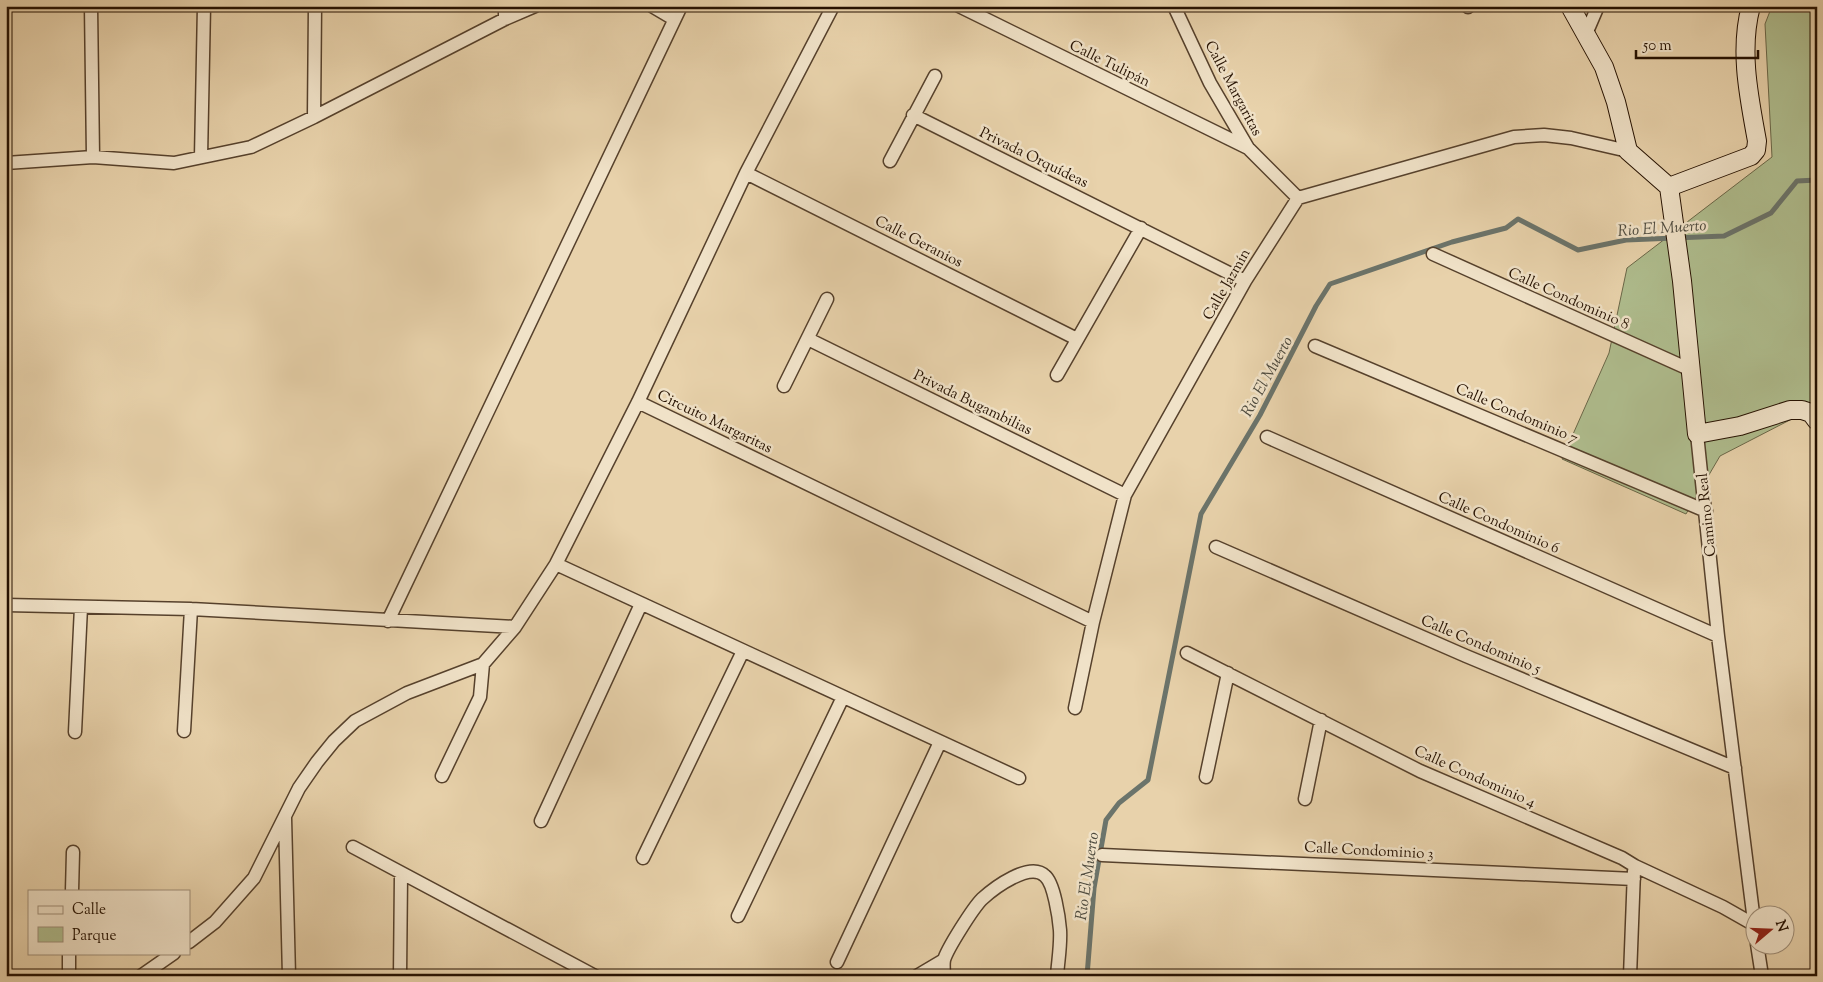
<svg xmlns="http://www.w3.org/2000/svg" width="1823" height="982" font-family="'Sorts Mill Goudy',serif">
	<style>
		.green { fill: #afbd8e; stroke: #6a6748 }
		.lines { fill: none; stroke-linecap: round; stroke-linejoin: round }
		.stream { stroke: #6b746b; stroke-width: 5 }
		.street-casing { stroke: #56412c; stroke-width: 15 }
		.secondary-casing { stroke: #251101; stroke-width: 20 }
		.street { stroke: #f0e2c8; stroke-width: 12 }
		.secondary { stroke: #f0e2c8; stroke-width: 18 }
		.labels { text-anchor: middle; stroke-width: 5; stroke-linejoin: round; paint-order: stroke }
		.street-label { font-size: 15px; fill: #251101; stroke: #f0e2c8 }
		.water-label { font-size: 16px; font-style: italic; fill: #4e4b3f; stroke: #f0e2c8 }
	</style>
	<rect width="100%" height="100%" fill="#e8d2ab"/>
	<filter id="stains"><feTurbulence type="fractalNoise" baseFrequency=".004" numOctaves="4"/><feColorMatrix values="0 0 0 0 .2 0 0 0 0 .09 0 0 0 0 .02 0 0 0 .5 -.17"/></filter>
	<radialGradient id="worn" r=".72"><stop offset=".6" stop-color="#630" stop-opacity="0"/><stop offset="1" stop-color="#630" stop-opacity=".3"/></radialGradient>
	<!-- green -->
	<path class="green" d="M1772,6H1817V406L1720,456L1686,514L1562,459L1609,353L1627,268L1772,157L1765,24Z"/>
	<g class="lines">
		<!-- stream -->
		<path class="stream" d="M1087,976L1094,888L1106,820L1119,803L1148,780L1201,514L1260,415L1316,306L1330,284L1452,242L1506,228L1518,219L1578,250L1626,240L1724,236L1771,213L1797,181L1817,180"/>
		<defs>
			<path id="street" d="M91,6L93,157
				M505,6V19
				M652,6L674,19
				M959,6L1248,148
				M1174,6L1210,83L1248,148L1298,198
				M1468,7L1469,6
				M1586,34L1598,6
				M913,115L1245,281
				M314,117L315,6
				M201,157L204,6
				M890,161L935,76
				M6,163L93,157L174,163L251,147L314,117L505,19L535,6
				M746,173L1077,339
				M1433,254L1691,370
				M808,339L1125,495
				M1315,346L1706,511
				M1057,375L1141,228
				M784,386L827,299
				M638,402L1093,622
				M1697,434L1718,636L1756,937
				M1267,437L1718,636
				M1216,547L1466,656L1735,768
				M556,564L1019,778
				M6,605L191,609L515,627
				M388,621L681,6
				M1187,653L1420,771L1622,858L1635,866L1723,907L1753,924
				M1075,708L1093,622L1125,495L1245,281L1298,198L1514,137L1544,135L1571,138L1628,151
				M184,731L191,609
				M75,732L81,607
				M442,776L480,697L483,664
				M1206,777L1228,673
				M1305,799L1321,720
				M285,818L289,976
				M541,821L641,604
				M353,847L595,976
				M1102,855L1634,879
				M643,858L743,651
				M72,891L73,852
				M738,916L843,697
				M189,942L215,922L254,878L299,788L317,762L334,741L355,721L407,693L483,664L515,627L556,564L638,402L746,173L833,6
				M1757,944L1762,976
				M837,962L940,742
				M69,976V953
				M141,976L174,953
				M400,976L401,874
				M917,976L944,960
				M944,976C944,971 943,965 944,960C947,949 973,908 982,899C994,888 1030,861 1045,876C1054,883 1059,918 1060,930C1061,945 1058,961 1057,976
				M1630,976L1634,871"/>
			<path id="secondary" d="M1570,6L1604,67L1616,102L1628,151L1669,187
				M1751,6C1739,50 1749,97 1757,141L1756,150L1751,156L1669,187L1682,281L1697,434L1740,426L1790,410H1802L1811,413L1817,421"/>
		</defs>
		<!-- street casing -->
		<use href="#street" class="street-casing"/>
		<!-- secondary casing -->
		<use href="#secondary" class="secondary-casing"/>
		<!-- street -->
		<use href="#street" class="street"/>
		<!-- secondary -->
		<use href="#secondary" class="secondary"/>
	</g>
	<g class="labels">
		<!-- street labels -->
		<g class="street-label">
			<text transform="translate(1110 63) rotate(26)" y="5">Calle Tulipán</text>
			<text transform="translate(1234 88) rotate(62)" y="5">Calle Margaritas</text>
			<text transform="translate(1034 157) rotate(26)" y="5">Privada Orquídeas</text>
			<text transform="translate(919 241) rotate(27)" y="5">Calle Geranios</text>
			<text transform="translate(1226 284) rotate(-60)" y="5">Calle Jazmín</text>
			<text transform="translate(1569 298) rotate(24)" y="5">Calle Condominio 8</text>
			<text transform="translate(973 402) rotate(26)" y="5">Privada Bugambilias</text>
			<text transform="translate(1517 413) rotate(23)" y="5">Calle Condominio 7</text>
			<text transform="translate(715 421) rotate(26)" y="5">Circuito Margaritas</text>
			<text transform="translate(1706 515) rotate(-96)" y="5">Camino Real</text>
			<text transform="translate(1499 522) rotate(24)" y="5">Calle Condominio 6</text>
			<text transform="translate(1481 644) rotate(23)" y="5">Calle Condominio 5</text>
			<text transform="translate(1475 776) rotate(24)" y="5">Calle Condominio 4</text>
			<text transform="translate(1369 850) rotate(3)" y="5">Calle Condominio 3</text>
		</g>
		<!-- water labels -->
		<g class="water-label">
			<text transform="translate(1662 227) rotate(-4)" y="6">Rio El Muerto</text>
			<text transform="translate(1266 376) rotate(-61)" y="6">Rio El Muerto</text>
			<text transform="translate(1086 876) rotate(-82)" y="6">Rio El Muerto</text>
		</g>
	</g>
	<!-- margin -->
	<rect width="1823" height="982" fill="none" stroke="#e8d2ab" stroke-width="25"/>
	<rect x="8" y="8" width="1808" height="967" fill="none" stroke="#251101" stroke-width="2.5"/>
	<rect x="12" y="12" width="1798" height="957" fill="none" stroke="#251101"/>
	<!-- legend -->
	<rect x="28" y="890" width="162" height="65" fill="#f0e2c8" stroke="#9f8e78"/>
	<rect x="38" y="906" width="25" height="8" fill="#f0e2c8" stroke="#9f8e78"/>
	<text x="72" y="914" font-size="15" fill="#251101">Calle</text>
	<rect x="38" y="927" width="25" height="15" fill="#afbd8e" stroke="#9f8e78"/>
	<text x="72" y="940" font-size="15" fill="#251101">Parque</text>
	<!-- north arrow -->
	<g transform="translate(1770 930) rotate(71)"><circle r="24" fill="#f0e2c8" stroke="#9f8e78"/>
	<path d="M0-4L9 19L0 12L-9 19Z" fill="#8f2418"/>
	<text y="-8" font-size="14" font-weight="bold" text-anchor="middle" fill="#251101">N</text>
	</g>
	<!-- scale -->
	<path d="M1636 50v8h122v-8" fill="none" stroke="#251101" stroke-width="2.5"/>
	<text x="1643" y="50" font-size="15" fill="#251101" stroke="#f0e2c8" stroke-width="4" paint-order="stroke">50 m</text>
	<rect width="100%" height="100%" filter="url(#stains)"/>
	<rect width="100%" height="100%" fill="url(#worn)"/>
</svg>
